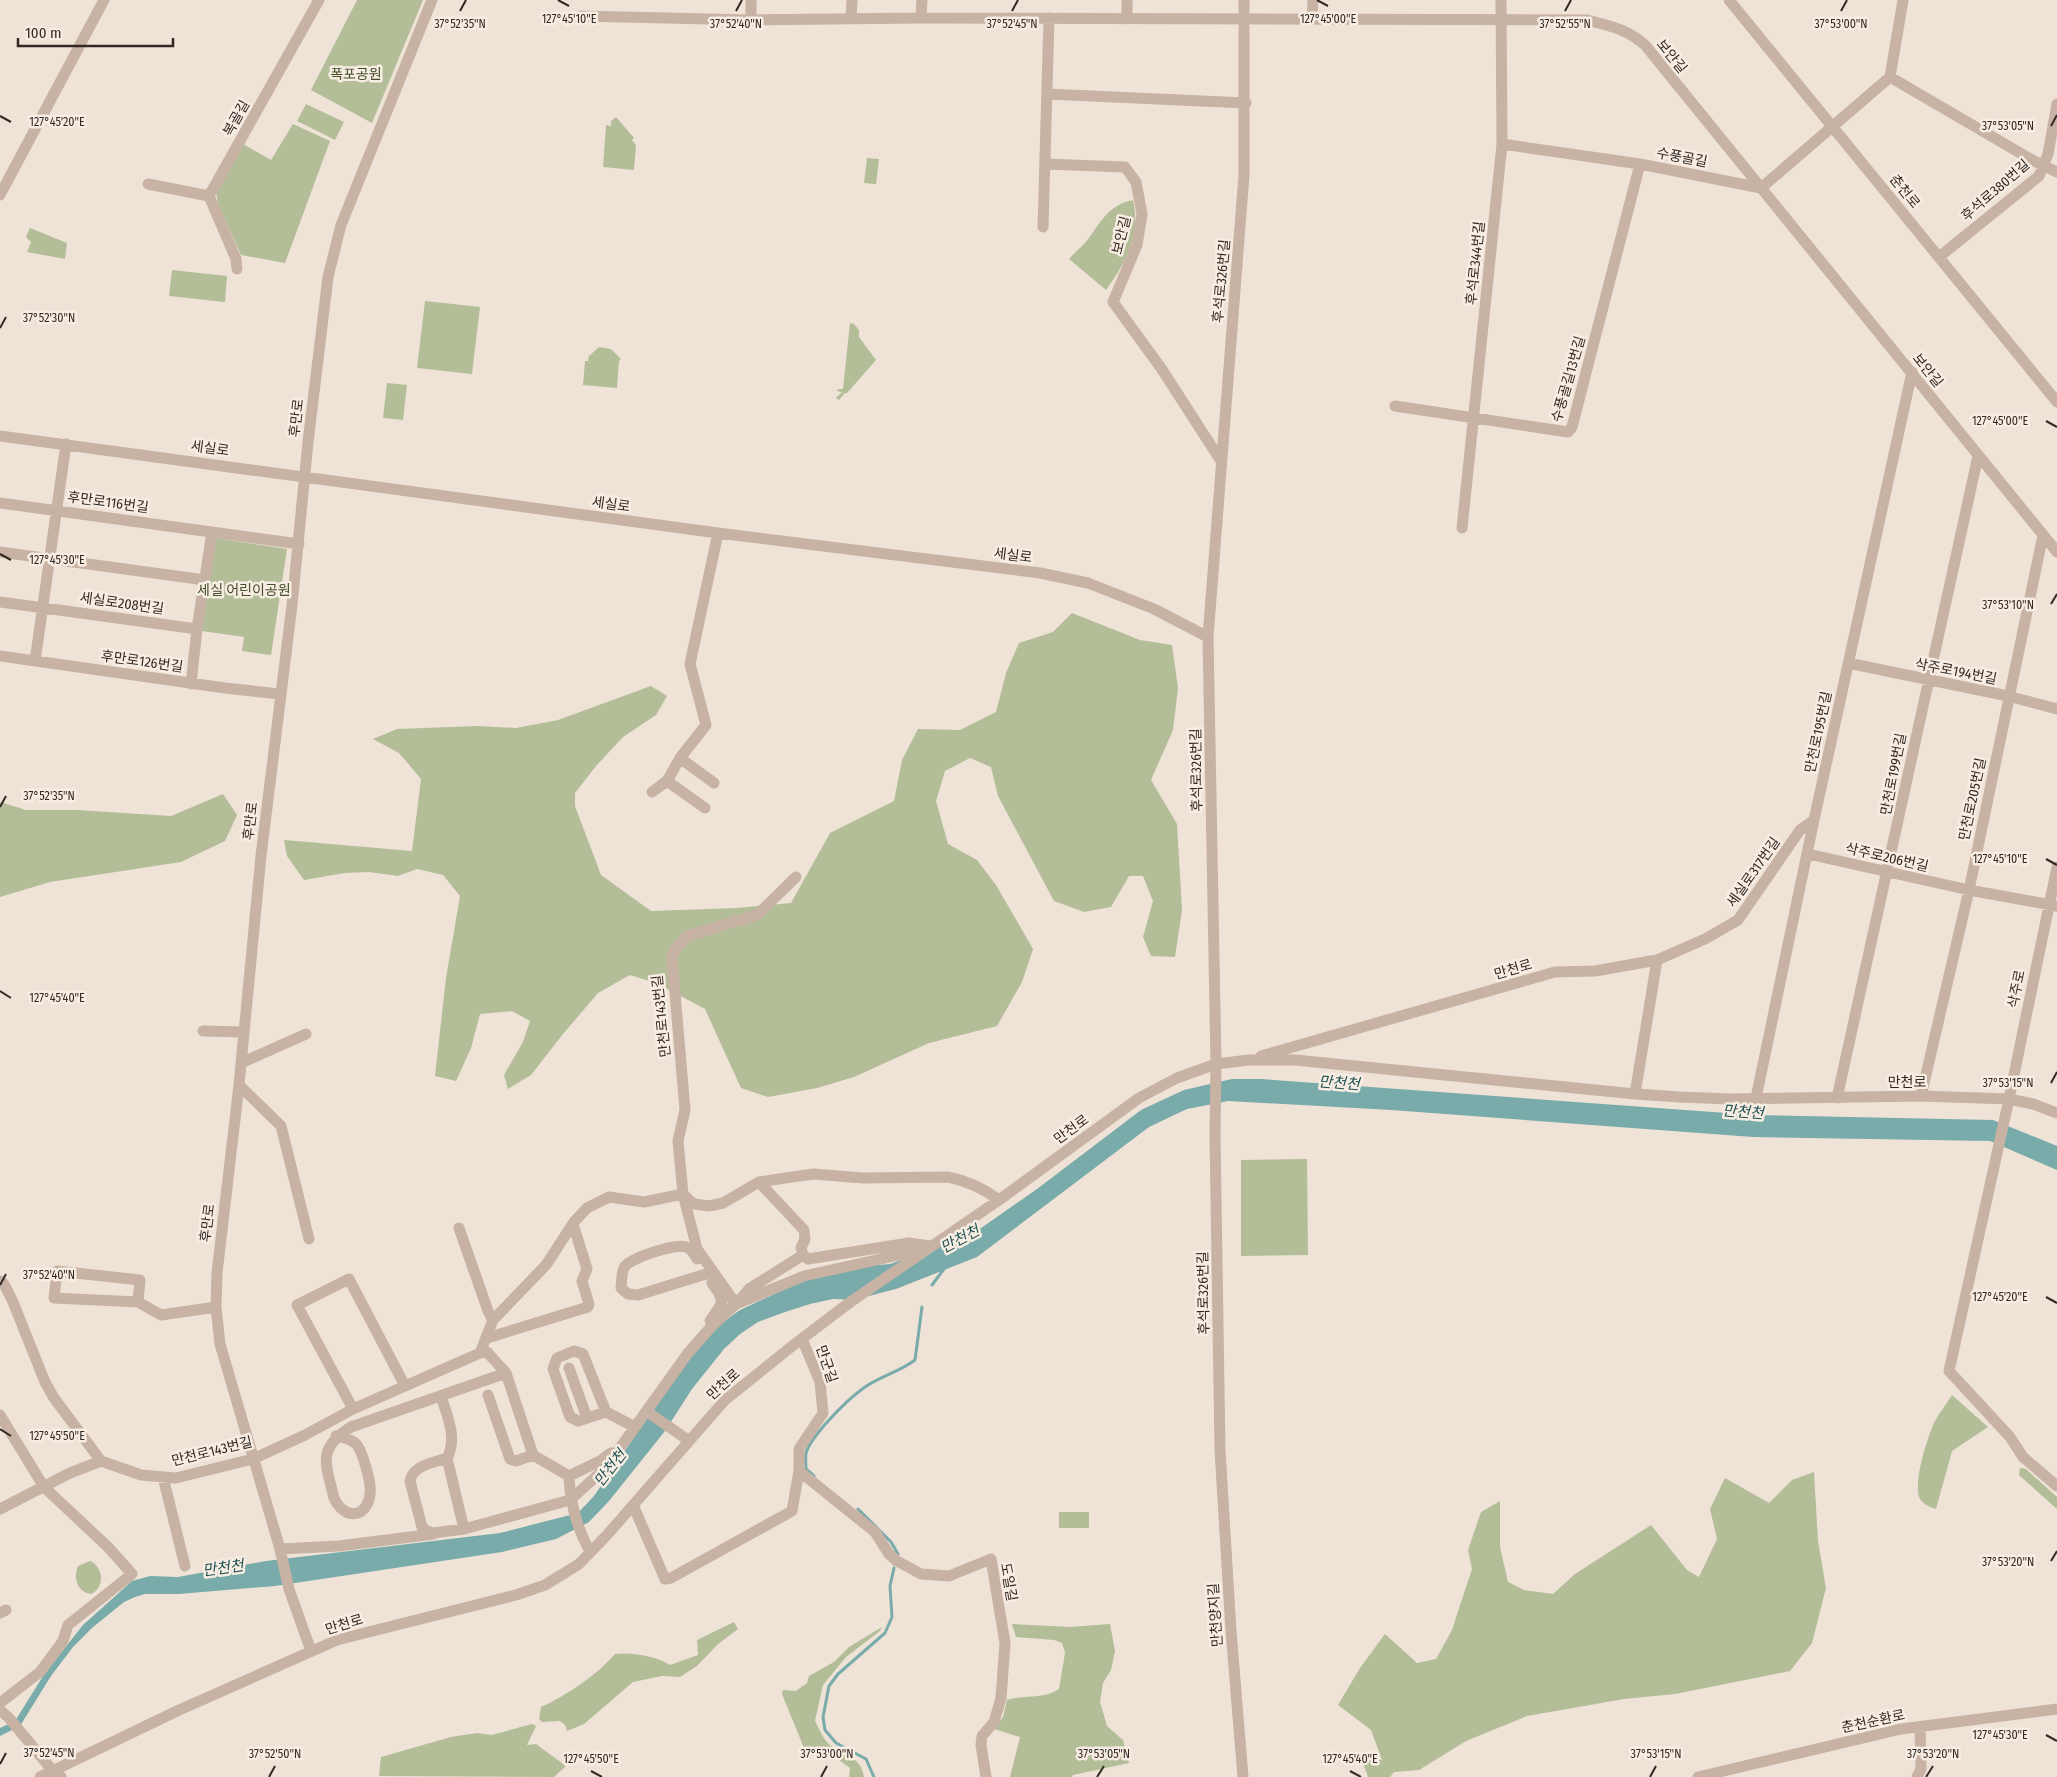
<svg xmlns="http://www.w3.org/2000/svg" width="2057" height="1777" font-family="'Fira Sans Condensed','Noto Sans KR',sans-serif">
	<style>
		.green { fill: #b3bd98 }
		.water { fill: #78abaa }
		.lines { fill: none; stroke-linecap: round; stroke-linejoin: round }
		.stream { stroke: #78abaa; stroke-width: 3 }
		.minor { stroke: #c7b2a4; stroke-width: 11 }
		.ticks { fill: none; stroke: #322925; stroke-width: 2 }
		.labels { text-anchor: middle; stroke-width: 5; stroke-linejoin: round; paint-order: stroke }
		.street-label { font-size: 14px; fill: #322925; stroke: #f8ede3 }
		.park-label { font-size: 14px; fill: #444f2a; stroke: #f8ede3 }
		.water-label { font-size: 15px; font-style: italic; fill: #1d5152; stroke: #f8ede3 }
		.ticks-label { font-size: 12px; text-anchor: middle; fill: #322925; stroke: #f8ede3; stroke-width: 5; stroke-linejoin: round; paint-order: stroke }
	</style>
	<rect width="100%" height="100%" fill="#efe3d7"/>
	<!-- green -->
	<path class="green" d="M357,0H423L372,123L311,90Z
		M306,104L344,122L335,140L297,121Z
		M616,117L634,138L632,140L636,145L634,170L603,167L606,125L611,126V121Z
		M293,124L330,141L285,263L241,255L218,204L216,192L243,144L271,160Z
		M867,158L879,159L876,184L864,183Z
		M1133,200C1141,234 1126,263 1106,290L1069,259C1075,252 1083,246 1089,238C1102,220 1109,205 1133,200Z
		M30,228L67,243L65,259L27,252L31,242L26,237Z
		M172,270L227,276L225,302L169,296Z
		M425,301L480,307L472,374L417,368Z
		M850,323L854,324L859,330V337L876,360L847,393H845L839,400L836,398L842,392L837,391L838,389H843Z
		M599,347L611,349L621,359L619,361L617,388L583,385L585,361H588L589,356Z
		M387,383L407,385L403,420L383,418Z
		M215,538L287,549L271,655L242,651L244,637L202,631Z
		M1072,613L1140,640L1172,645L1178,688L1173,730L1151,780L1177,824L1182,910L1175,957L1151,956L1143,937L1153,901L1143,876H1129L1111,907L1084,912L1054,901L998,796L991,767L970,758L945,771L936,801L948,844L977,860L996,885L1033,949L1022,982L997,1026L929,1043L854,1077L817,1088L768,1097L741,1088L705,1009L656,983L630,975L598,993L563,1034L531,1075L508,1089L504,1075L523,1042L530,1021L512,1011L480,1014L471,1048L456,1081L435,1076L446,978L460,896L443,875L417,869L398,876L369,872L345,873L304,880L287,856L284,840L412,851L421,779L399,753L373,739L397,729L477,726L516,728L558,720L651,686L667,696L656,715L623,737L596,766L575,793V806L601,875L651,911L736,908L791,903L830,833L894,801L902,760L918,729L960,730L996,712L1006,673L1019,643L1053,632Z
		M223,794L237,815L225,841L181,862L50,882L0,897V802L26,810H77L171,816Z
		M1307,1159L1308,1255L1241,1256V1160Z
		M1952,1395L1988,1427L1952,1451L1936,1509C1930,1507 1924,1505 1920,1499C1912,1485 1928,1435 1935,1421C1940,1412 1947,1403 1952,1395Z
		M2020,1468L2026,1469L2057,1497V1509L2019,1475Z
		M1814,1472L1818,1541L1826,1588L1812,1643L1790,1671L1675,1694L1624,1699L1527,1716L1466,1741L1419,1770L1394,1772L1390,1777H1368L1361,1758L1382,1760L1371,1730L1338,1705L1360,1668L1385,1634L1417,1663L1436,1659L1452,1630L1461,1602L1472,1569L1468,1550L1481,1512L1500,1501V1547L1508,1582L1524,1590L1553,1594L1575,1574L1651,1525L1687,1570L1699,1577L1717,1539L1710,1509L1725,1478L1769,1503L1792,1480Z
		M1059,1512H1089V1528H1059Z
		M90,1561C104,1567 105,1588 91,1594C77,1592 73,1578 78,1566Z
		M734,1622L738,1629L718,1644L697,1666L680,1677L662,1676L633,1682L584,1724L567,1731L565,1725L560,1721L542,1722L539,1719L541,1707C567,1695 596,1676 615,1654C631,1652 656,1656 670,1665L698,1655L697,1640Z
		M1012,1624L1070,1627L1110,1624L1115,1651L1111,1670L1103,1683L1100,1702L1107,1726L1123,1740L1129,1763L1073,1775L1072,1777H1010L1020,1737L994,1729L1003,1717L1007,1700C1026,1694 1042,1700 1059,1689L1065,1653L1062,1643L1054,1640L1016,1637Z
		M882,1627L880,1631L846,1657L823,1685L815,1721C819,1728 824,1741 830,1745C843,1755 861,1756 864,1777H849L850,1768L832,1755L804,1748L782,1694L783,1690L796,1691L807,1683L809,1676L834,1662L849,1647Z
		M532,1724L536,1726L527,1745L536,1744L566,1766L554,1777L379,1776L381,1757L451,1737L477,1733L492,1735Z"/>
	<!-- water -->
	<path class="water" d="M1232,1079H1261L1754,1115L1993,1120L2057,1146V1170L1990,1141L1753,1137L1391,1110L1228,1101L1187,1109L1149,1127L977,1257L896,1289L853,1300L833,1299L810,1304L785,1312L758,1322L740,1334L724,1349L692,1389L665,1431L609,1501L589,1522L556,1539L502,1552L275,1586L179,1594H145L135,1597L124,1602L92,1628L73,1647L51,1676L20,1726L0,1736V1728L15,1721L45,1673L83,1625L132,1581L150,1576L178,1577L266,1561L500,1533L578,1513L594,1496L690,1355L713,1329L740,1310L806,1279L864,1266L890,1264L971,1235L1037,1189L1141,1110L1184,1090Z"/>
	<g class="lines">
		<!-- stream -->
		<path class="stream" d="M932,1285L944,1269
			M814,1476L806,1469C806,1464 805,1458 806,1453C811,1436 846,1401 861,1390C877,1377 898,1373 915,1360L922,1307
			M858,1509L891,1542L898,1554
			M874,1777L866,1759L836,1743L825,1730L823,1717L829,1686L838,1674L885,1633L892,1617L890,1586L894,1568"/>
		<!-- minor -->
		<path class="minor" d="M1729,0L2057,402
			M1903,0L1890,77L2034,161L2057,172
			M580,16L751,20L921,18L1587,20C1610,26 1627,29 1645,45L2057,552
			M921,18L922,0
			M851,19L852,0
			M1127,19V0
			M751,20V0
			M1312,20L1313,0
			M1047,94L1246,103
			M1502,144L1640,164L1761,188L1890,77
			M1045,164L1125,167L1136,182L1142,214L1137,245L1113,302L1161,368L1221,461
			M148,184L209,196L319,0
			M0,195L104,0
			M209,196L236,259L237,269
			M1043,227L1049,18
			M1939,257L2039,176L2048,154L2057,104
			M1395,406L1568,432L1572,427L1640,164
			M0,436L718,533L1040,573L1088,583L1154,609L1208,637
			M0,503L299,544
			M1462,528L1502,144L1501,0
			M0,552L205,580
			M0,602L197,629
			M0,656L225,688L280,694
			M35,661L66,444
			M1848,663L2008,696L2057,709
			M191,684L197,629L212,532
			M680,758L714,783
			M667,781L705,808
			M652,792L667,781L680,758L706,725L690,664L718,533
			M1808,854L1969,890L2057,906
			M2057,867L2009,1099L1949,1371L2010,1437L2023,1457L2057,1486
			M203,1031L244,1032
			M1261,1056L1555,972L1595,971L1657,960L1705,939L1738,920L1800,830L1814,820
			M241,1063L306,1034
			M239,1085L281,1126L309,1239
			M1635,1094L1657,960
			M1921,1096L1969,890L2043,535
			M1756,1098L1814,820L1912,372
			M1837,1098C1885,884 1930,670 1978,456
			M759,1182L804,1230L805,1239L801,1248L803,1255L808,1259L909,1243L930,1246
			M683,1194L690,1201L695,1204L709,1206L723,1203L759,1182L813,1174L863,1178L948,1177C968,1181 983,1188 999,1200
			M459,1228L488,1311L493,1320
			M697,1259C694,1254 692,1249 686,1247C677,1243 628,1258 624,1268C621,1274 622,1282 621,1288L628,1294L638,1295L706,1274
			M0,1281L4,1284L13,1302L45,1382L54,1398L101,1461
			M138,1302L54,1298L57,1271L140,1280L138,1302L161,1315L216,1307
			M737,1303L749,1289L803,1255
			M736,1304L804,1276L921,1250
			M710,1321L722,1303L719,1293L712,1283
			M487,1338L588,1307L589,1304L582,1281L587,1269L573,1224
			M480,1353L487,1352L506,1373L533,1455
			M569,1368L587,1418
			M488,1395L510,1459L516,1461L533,1455L569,1476C570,1504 577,1528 590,1552
			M441,1396C447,1416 458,1438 447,1458L464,1529
			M353,1409L297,1305L349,1279L405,1386
			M606,1412L578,1421L570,1417L553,1369L557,1358L574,1351L583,1354L606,1412L633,1426
			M646,1413H649L688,1440
			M0,1415L44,1487L109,1548L132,1574L68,1625L63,1641L40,1672L0,1703
			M336,1436C343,1437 352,1439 357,1445C363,1453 372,1485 370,1494C367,1519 344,1520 334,1498C326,1464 316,1449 351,1427L506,1373
			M447,1458C433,1463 413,1465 410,1481L422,1527L427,1531L433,1533L464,1529L570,1500L601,1472L625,1441L688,1353L711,1327L736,1304L697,1249L683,1194L678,1141L685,1110L672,958L675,949L687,936L757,915L796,877
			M799,1471L875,1532L889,1554L897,1561L921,1574L949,1576L991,1559L1005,1643L1001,1698L994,1722L982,1736L981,1745L986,1777
			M569,1476L600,1461L611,1453
			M163,1477L185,1566
			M633,1505L665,1579L671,1578L792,1511L799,1471V1449L823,1413L820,1382L802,1339
			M0,1509L70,1473L101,1461L141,1475L176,1478L253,1459L305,1435L353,1409L480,1353L493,1320L546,1265L574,1222L587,1208L609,1197L644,1202L683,1194
			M280,1549L339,1546L434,1534
			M0,1613L6,1610
			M311,1651L289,1589L280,1549L220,1344L216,1307L217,1273L239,1085L261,856L292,605L308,442L328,277L341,225L432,0
			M0,1710L9,1718L53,1771L61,1777
			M40,1777L177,1711L337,1640L516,1595L545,1585L579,1564L607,1535L725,1400L791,1347L849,1303L999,1200L1139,1098L1177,1078L1216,1064L1249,1060H1295L1635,1094L1680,1097L1730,1099L1921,1096L2009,1099L2033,1104L2057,1113
			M1243,1777L1231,1631L1220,1450L1215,1135L1216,1064L1208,637L1244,175V0
			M1698,1777L1901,1729L2057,1709
			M1917,1777L1921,1769L1920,1727"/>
	</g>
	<!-- ticks -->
	<path class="ticks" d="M558,0L569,6M1317,0L1328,6M460,11L466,0M736,11L742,0M1012,11L1018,0M1565,11L1571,0M1841,11L1847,0M0,116L11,122M2051,126L2057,115M0,328L6,317M2046,421L2057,427M0,554L11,560M2051,604L2057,594M0,807L6,796M2046,859L2057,865M0,991L11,998M2051,1083L2057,1072M0,1285L6,1274M2046,1297L2057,1303M0,1429L11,1436M2051,1561L2057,1551M2046,1735L2057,1741M0,1764L6,1753M591,1771L602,1777M1350,1771L1361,1777M269,1777L275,1766M821,1777L827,1766M1097,1777L1104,1766M1650,1777L1656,1766M1926,1777L1933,1766"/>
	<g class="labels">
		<!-- street labels -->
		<g class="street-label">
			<text transform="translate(1672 56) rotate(51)" y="5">보안길</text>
			<text transform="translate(236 118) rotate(-61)" y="5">복골길</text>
			<text transform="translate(1682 157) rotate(11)" y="5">수풍골길</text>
			<text transform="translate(1995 190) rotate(-41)" y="5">후석로380번길</text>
			<text transform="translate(1905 191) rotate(51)" y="5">춘천로</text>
			<text transform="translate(1121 235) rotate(-76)" y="5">보안길</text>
			<text transform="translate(1475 263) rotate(-84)" y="5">후석로344번길</text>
			<text transform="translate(1221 281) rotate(-85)" y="5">후석로326번길</text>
			<text transform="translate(1928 370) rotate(51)" y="5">보안길</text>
			<text transform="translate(1568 379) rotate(-74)" y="5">수풍골길13번길</text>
			<text transform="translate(296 418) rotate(-83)" y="5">후만로</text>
			<text transform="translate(210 448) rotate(8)" y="5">세실로</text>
			<text transform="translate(108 502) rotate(8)" y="5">후만로116번길</text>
			<text transform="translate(611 504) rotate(8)" y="5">세실로</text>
			<text transform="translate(1013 555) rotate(7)" y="5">세실로</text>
			<text transform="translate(122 603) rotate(8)" y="5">세실로208번길</text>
			<text transform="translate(142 661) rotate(8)" y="5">후만로126번길</text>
			<text transform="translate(1956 671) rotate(11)" y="5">삭주로194번길</text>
			<text transform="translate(1818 732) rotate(-78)" y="5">만천로195번길</text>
			<text transform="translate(1196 770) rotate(-91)" y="5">후석로326번길</text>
			<text transform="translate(1893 774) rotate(-79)" y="5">만천로199번길</text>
			<text transform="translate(1972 799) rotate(-78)" y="5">만천로205번길</text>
			<text transform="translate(250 821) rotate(-83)" y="5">후만로</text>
			<text transform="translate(1887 857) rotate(13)" y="5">삭주로206번길</text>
			<text transform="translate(1753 872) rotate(-55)" y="5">세실로317번길</text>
			<text transform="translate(1513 969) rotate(-16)" y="5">만천로</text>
			<text transform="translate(2016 989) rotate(-78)" y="5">삭주로</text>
			<text transform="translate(661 1016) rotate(-96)" y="5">만천로143번길</text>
			<text x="1907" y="1087">만천로</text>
			<text transform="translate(1071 1129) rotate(-36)" y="5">만천로</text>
			<text transform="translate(207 1223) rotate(-83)" y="5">후만로</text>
			<text transform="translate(1203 1293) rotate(-91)" y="5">후석로326번길</text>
			<text transform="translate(827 1364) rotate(71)" y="5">만군길</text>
			<text transform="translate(723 1384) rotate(-42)" y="5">만천로</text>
			<text transform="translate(212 1451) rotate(-14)" y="5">만천로143번길</text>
			<text transform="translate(1009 1582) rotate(80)" y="5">도일길</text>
			<text transform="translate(1215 1615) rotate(-94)" y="5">만천양지길</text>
			<text transform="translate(344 1624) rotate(-17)" y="5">만천로</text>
			<text transform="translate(1873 1721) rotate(-12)" y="5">춘천순환로</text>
		</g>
		<!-- park labels -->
		<g class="park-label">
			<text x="356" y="79">폭포공원</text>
			<text x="244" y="595">세실 어린이공원</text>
		</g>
		<!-- water labels -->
		<g class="water-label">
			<text transform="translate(1339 1083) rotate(4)" y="5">만천천</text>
			<text transform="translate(1743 1112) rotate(4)" y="5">만천천</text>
			<text transform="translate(960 1239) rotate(-28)" y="5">만천천</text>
			<text transform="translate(610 1468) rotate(-52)" y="5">만천천</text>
			<text transform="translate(223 1568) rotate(-8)" y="5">만천천</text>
		</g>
	</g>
	<g class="ticks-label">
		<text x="569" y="23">127°45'10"E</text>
		<text x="1328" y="23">127°45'00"E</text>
		<text x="460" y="28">37°52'35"N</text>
		<text x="736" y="28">37°52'40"N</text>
		<text x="1012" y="28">37°52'45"N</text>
		<text x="1565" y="28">37°52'55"N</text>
		<text x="1841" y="28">37°53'00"N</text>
		<text x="57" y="126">127°45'20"E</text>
		<text x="2008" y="130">37°53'05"N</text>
		<text x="49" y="322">37°52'30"N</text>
		<text x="2000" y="425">127°45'00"E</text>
		<text x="57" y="564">127°45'30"E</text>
		<text x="2008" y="609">37°53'10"N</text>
		<text x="49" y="800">37°52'35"N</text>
		<text x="2000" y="863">127°45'10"E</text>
		<text x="57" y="1002">127°45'40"E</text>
		<text x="2008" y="1087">37°53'15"N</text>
		<text x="49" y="1279">37°52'40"N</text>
		<text x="2000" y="1301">127°45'20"E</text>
		<text x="57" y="1440">127°45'50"E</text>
		<text x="2008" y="1566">37°53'20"N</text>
		<text x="2000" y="1739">127°45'30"E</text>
		<text x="49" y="1757">37°52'45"N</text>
		<text x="275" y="1758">37°52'50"N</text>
		<text x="827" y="1758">37°53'00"N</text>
		<text x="1104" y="1758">37°53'05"N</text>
		<text x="1656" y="1758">37°53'15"N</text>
		<text x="1933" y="1758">37°53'20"N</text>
		<text x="591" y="1763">127°45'50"E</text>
		<text x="1350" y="1763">127°45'40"E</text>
	</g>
	<!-- scale -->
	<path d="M18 38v8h155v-8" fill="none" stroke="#322925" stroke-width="2.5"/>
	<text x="25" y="38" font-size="15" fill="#322925" stroke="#f8ede3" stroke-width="4" paint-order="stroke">100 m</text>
</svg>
